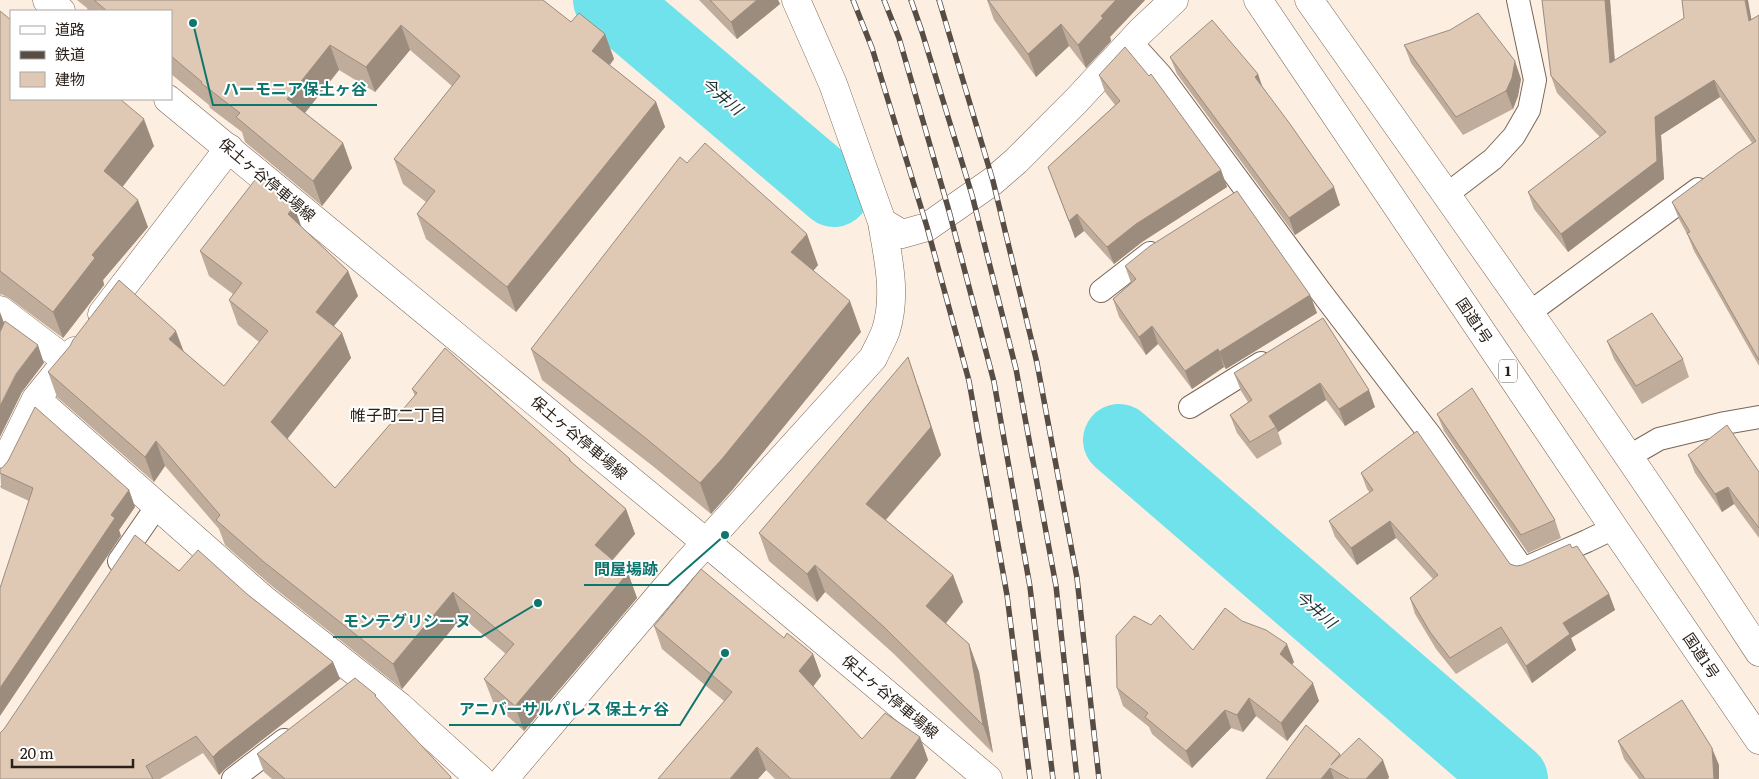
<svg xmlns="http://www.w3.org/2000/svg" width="1759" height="779" font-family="Literata,'Noto Sans JP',serif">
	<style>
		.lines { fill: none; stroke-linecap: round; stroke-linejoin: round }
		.river { stroke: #70e2eb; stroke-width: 72 }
		.service-casing { stroke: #7a6654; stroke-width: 24 }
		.minor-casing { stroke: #7a6654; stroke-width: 29 }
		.secondary-casing { stroke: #7a6654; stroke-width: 29 }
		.trunk-casing { stroke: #7a6654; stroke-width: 29 }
		.service { stroke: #fff; stroke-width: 22 }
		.minor { stroke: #fff; stroke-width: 28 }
		.secondary { stroke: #fff; stroke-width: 28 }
		.trunk { stroke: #fff; stroke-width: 28 }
		.rail-casing { stroke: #574d45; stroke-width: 5.5 }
		.rail { stroke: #fff; stroke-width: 4; stroke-dasharray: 11; stroke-linecap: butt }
		.wall { fill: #c0ac9b }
		.shaded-wall { fill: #9c8c7e }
		.building { fill: #dfc8b4; stroke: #9c8c7e }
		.labels { text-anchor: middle; stroke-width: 4; stroke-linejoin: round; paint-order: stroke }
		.shield { fill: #fff; stroke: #6a645f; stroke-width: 1 }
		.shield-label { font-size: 14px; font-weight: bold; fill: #2a211a }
		.street-label { font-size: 15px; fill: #2a211a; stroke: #fff }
		.water-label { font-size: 16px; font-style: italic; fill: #1d3233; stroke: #fff }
		.neighbourhood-label { font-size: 16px; fill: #2a211a; stroke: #fff }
		.leader { fill: none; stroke: #0f766e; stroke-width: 2 }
		.callout-dot { fill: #0f766e; stroke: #fff; stroke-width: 2 }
		.callout-label { font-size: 16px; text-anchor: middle; font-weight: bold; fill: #0f766e; stroke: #fff; stroke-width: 4; stroke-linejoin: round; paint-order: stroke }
	</style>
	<rect width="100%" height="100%" fill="#fcefe2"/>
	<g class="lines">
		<!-- river -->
		<path class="river" d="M609,0L834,191
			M1119,440L1512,779"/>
		<defs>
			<path id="service" d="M1131,42L1161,75L1321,292L1431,436L1523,569L1587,541L1614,528
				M1446,195L1493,159L1514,136L1529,110L1535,80L1518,0
				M1101,291L1150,253
				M1529,313L1698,189
				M1190,407L1261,363
				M1628,457L1659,439L1725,423L1759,417
				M119,561L157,506
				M233,779L284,740"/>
			<path id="minor" d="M796,0L833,84L882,222L902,234L927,227L993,181L1016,161L1076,101L1141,31L1174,0
				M0,310L67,361
				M102,314L229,148
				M36,399L263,599L399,706L480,779
				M0,472L36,399L75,351
				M504,779L683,568L873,358C877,349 883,339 886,330C897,294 888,258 882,222"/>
			<path id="secondary" d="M47,0L61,11
				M168,99L726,559L988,779"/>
			<path id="trunk" d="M1258,0L1614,528L1759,740
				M1309,0C1461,216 1615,430 1759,652"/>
		</defs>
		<!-- service casing -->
		<use href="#service" class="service-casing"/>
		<!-- minor casing -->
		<use href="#minor" class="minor-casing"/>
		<!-- secondary casing -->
		<use href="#secondary" class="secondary-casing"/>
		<!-- trunk casing -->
		<use href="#trunk" class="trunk-casing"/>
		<!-- service -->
		<use href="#service" class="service"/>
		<!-- minor -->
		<use href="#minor" class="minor"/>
		<!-- secondary -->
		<use href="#secondary" class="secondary"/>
		<!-- trunk -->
		<use href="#trunk" class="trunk"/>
		<defs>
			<path id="rail" d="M853,0L872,48L927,227L969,381L1007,595L1030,779
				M884,0L899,38L949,211L994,382L1030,587L1053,779
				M911,0L922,32L972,195L1016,369L1056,586L1077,779
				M939,0L993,181L1037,363L1077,578L1099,779"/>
		</defs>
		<!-- rail casing -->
		<use href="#rail" class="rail-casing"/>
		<!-- rail -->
		<use href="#rail" class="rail"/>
	</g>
	<!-- wall -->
	<path class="wall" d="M77,0H543L571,22L605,34L614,59L610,65L656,102L665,127L516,312L426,239L417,214L426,202L403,184L394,159L452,86L410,50L375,92L339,70L305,113L343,143L352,168L322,206L245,142L242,132L210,108L209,105L171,74V11H88L87,8Z
		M699,0H778L780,4L737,39Z
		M987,0H1145L1110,37L1111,41L1086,68L1069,46L1036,77L994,20Z
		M1542,0H1610L1615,60L1752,19L1759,15V366L1694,251L1688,236L1679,219L1672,202L1752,143L1720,97L1661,135L1664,179L1568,252L1534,209L1528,192L1600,137L1557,93L1551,76Z
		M0,11L154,146L122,187L148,227L103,280L104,285L63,338L9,298L1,294L0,295Z
		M1404,45L1521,79L1518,96L1513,109L1463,135L1411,63Z
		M1170,57L1258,74L1262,86L1340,205L1295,235L1177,74Z
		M1099,75L1221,170L1227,187L1142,242L1114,264L1084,231L1075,238L1048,167L1115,105L1105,92Z
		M687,163L818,265L813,271L861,332L733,489L711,514L654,467L542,380L531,349Z
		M302,227L348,271L358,296L334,326L342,333L351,358L287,439L335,488L415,396L412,389L570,459L572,463L626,509L635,534L613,560L628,573L637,598L524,731L494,704L484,679L506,654L462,617L402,689L273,587L225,545L219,529L165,466L154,482L57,397L48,372L184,352L224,386L259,342L238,325L229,300L233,294L209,276L200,251Z
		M1125,266L1310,295L1317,313L1226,369L1224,367L1192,389L1158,344L1146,355L1119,317L1113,299L1131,283Z
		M1323,318L1375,407L1345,426L1326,400L1278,432L1282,444L1257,459L1237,433L1230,415L1248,402L1241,391L1234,373Z
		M1607,341L1683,359L1689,377L1642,404L1614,359Z
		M918,385L941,455L886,520L953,575L963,602L946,623L969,644L979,672L993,753L894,654L825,592L817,602L769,561L759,533Z
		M1437,414L1555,520L1561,538L1528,553L1444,431Z
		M1688,455L1759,472V538L1734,504L1722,512L1695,473Z
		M0,468L129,490L135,507L119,530L121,536L29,501L1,488Z
		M1361,473L1510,564L1516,566L1522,565L1572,548L1609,594L1615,610L1571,638L1576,650L1532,683L1507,643L1456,674L1436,649L1415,614L1410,598L1433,579L1396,538L1357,565L1335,537L1329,521L1370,493L1367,489Z
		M179,571L247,594L333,662L340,679L225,769L219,775L203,753L160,779H0Z
		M654,626L784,638L813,654L821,676L813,687L862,739L920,737L928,760L915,779H775L766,770L758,779H658L724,701L662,649Z
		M1193,650L1294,662L1292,664L1319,701L1287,741L1256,716L1243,732L1231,728L1192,768L1152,734L1149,727L1123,706L1117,688Z
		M377,699L451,777L452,779H272L264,772L257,754Z
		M1618,741L1719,765V779H1639L1624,759Z
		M1340,754L1341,756L1389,777L1388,779H1266Z"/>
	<!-- shaded-wall -->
	<path class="shaded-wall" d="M757,0H778L780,4L737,39L731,22Z
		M1116,0H1145L1110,37L1111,41L1086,68L1078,45L1101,16Z
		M1605,0H1610L1616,81L1610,63Z
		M1745,0H1748L1755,39L1749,21Z
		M1061,24L1069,46L1036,77L1028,54Z
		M401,25L410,50L375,92L366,67Z
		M605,34L614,59L601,76L592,51Z
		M330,45L339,70L296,124L287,99Z
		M1515,61L1521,79L1518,96L1513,109L1506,91Z
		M1258,74L1264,92L1255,77Z
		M1714,80L1720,97L1661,135L1664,179L1568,252L1561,234L1655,117Z
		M656,102L665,127L516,312L507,287Z
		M144,119L154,146L114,198L104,171Z
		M343,143L352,168L322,206L313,181Z
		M1221,170L1227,187L1142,242L1114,264L1107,247L1136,224Z
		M1334,187L1340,205L1295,235L1289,218Z
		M138,200L148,227L103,280L104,285L63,338L53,312L92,255Z
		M294,206L303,231L288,214Z
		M1077,214L1084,231L1075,238L1069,221Z
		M807,234L818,265L803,283L791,252Z
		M348,271L358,296L325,337L316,312Z
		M1310,295L1317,313L1226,369L1219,352Z
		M850,301L861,332L733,489L711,514L700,483Z
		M0,312L9,336L0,345Z
		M1152,326L1158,344L1146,355L1139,337Z
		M176,331L185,355L169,339Z
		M342,333L351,358L281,447L271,422Z
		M38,345L44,363L22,392L0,437V406L16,374Z
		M1218,349L1224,367L1192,389L1185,371Z
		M908,357L941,455L876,531L866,504Z
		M1320,383L1326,400L1278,432L1276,427L1269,416Z
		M1369,390L1375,407L1345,426L1339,409Z
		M156,441L165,466L154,482L145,457Z
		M1728,487L1734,504L1722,512L1715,494Z
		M129,490L135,507L119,530L121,536L0,716V688L111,515Z
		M626,509L635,534L604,569L595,545Z
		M1390,521L1396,538L1357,565L1351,548Z
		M815,565L825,592L817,602L807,574Z
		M628,573L637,598L524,731L515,706Z
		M953,575L963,602L937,634L926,606Z
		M453,592L462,617L402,689L393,664Z
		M1609,594L1615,610L1571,638L1576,650L1532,683L1526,666L1563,623Z
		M969,644L979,672L993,753L983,725Z
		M1287,644L1294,662L1286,672L1280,654Z
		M813,654L821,676L807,694L799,671Z
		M333,662L340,679L225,769L219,775L213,757L219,751Z
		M1313,683L1319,701L1287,741L1281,723Z
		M1249,698L1256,716L1243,732L1237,715Z
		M1225,710L1231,728L1192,768L1186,751Z
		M920,737L928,760L915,779H890Z
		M757,747L766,770L758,779H730Z
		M1712,748L1719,765V779H1714Z
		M1383,760L1389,777L1388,779H1366Z
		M1330,768L1334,779H1321Z"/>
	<!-- building -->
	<path class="building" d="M94,0H543L571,22L579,13L605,34L592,51L656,102L507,287L417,214L435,191L394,159L460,76L401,25L366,67L330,45L287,99L343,143L313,181L236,117L240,113L201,83L202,82L171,56V11H107Z
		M710,0H757L731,22Z
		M988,0H1116L1101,16L1103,18L1078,45L1061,24L1028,54Z
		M1542,0H1605L1610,63L1684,18L1682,0H1745L1749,21L1759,15V360L1687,233L1690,232L1672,202L1739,152L1756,141L1714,80L1655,117L1657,161L1561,234L1528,192L1606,132L1551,76Z
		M0,11L11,20V99H120L144,119L104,171L138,200L92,255L95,258L53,312L0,271Z
		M1478,13L1515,61L1512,78L1506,91L1456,117L1404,45L1450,30Z
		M1212,20L1258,74L1255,77L1290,124L1334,187L1289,218L1170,57Z
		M1125,47L1149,76L1151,74L1221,170L1136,224L1107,247L1077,214L1069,221L1048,167L1120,101L1099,75Z
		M705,143L807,234L791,252L850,301L722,459L700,483L643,436L531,349L680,157L687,163Z
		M258,176L294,206L288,214L348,271L316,312L342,333L271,422L335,488L417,393L412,389L445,348L570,459L569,460L626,509L595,545L628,573L515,706L484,679L514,644L453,592L393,664L264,562L216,520L220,515L156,441L145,457L48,372L70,346L73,340L119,280L176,331L169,339L224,386L268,331L229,300L242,283L200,251Z
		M1237,191L1310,295L1219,352L1218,349L1185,371L1152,326L1139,337L1113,299L1136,279L1125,266L1150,246Z
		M1652,313L1683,359L1636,386L1607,341Z
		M1323,318L1369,390L1339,409L1320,383L1269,416L1276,427L1250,442L1230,415L1252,400L1234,373Z
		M5,321L38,345L16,374L0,406V332Z
		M908,357L931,427L866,504L953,575L926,606L969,644L983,725L884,627L815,565L807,574L759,533Z
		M1472,388L1555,520L1521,535L1437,414Z
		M35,407L129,490L111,515L115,518L0,688V588L33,488L0,473V468H2L8,461Z
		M1727,425L1759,472V528L1728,487L1715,494L1688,455Z
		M1417,431L1510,564L1516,566L1522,565L1570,544L1572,548L1577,546L1609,594L1563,623L1570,634L1526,666L1501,627L1450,658L1430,632L1410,598L1438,575L1390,521L1351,548L1329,521L1373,490L1361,473Z
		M135,535L179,571L198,550L247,594L333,662L219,751L213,757L196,736L146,766L153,779H0V733L4,729Z
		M701,569L784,638L787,633L813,654L799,671L862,739L885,713L920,737L890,779H791L757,747L730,779H658L732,692L654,626Z
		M1225,608L1242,621L1266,630L1287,644L1280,654L1313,683L1281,723L1249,698L1237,715L1225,710L1186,751L1145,717L1148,713L1117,688L1116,636L1134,616L1151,625L1160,615L1193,650Z
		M355,678L376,695L375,696L451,777L449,779H285L257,754Z
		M1682,700L1712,748L1714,779H1645L1618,741Z
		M1306,725L1340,754L1331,765L1359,738L1383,760L1366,779H1349L1330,768L1321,779H1266Z"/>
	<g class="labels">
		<!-- shield labels -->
		<rect class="shield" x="1499" y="359.5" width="18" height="23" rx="4"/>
		<g class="shield-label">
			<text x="1508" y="376">1</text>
		</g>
		<!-- street labels -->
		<g class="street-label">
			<text transform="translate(267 180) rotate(40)" y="5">保土ヶ谷停車場線</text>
			<text transform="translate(1474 321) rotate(56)" y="5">国道1号</text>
			<text transform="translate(579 438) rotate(40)" y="5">保土ヶ谷停車場線</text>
			<text transform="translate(1701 656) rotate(56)" y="5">国道1号</text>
			<text transform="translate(890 697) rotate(40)" y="5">保土ヶ谷停車場線</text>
		</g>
		<!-- water labels -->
		<g class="water-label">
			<text transform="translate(722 96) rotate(40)" y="6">今井川</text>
			<text transform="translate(1316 609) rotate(41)" y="6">今井川</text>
		</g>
		<!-- neighbourhood labels -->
		<g class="neighbourhood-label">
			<text x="398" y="421">帷子町二丁目</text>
		</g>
	</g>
	<!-- callouts -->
	<path class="leader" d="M193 23L213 105H377M725 535L668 585H584M538 603L481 637H333M725 653L680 725H449"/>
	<g class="callout-dot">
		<circle cx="193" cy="23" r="5"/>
		<circle cx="725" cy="535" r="5"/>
		<circle cx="538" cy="603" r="5"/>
		<circle cx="725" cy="653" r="5"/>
	</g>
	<g class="callout-label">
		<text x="295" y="95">ハーモニア保土ヶ谷</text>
		<text x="626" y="575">問屋場跡</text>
		<text x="407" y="627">モンテグリシーヌ</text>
		<text x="564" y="715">アニバーサルパレス 保土ヶ谷</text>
	</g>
	<!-- legend -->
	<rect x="10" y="10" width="162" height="90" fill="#ffffff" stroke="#aaa6a3"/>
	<rect x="20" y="26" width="25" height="8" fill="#ffffff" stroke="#aaa6a3"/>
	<text x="55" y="35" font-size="15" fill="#2a211a">道路</text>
	<rect x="20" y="51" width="25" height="8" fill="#574d45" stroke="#aaa6a3"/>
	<text x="55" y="60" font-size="15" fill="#2a211a">鉄道</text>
	<rect x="20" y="72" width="25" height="15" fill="#dfc8b4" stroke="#aaa6a3"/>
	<text x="55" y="85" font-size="15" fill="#2a211a">建物</text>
	<!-- scale -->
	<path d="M12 759v8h121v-8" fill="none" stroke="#2a211a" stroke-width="2.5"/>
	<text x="20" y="759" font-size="15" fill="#2a211a" stroke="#ffffff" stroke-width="4" paint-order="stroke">20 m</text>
</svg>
